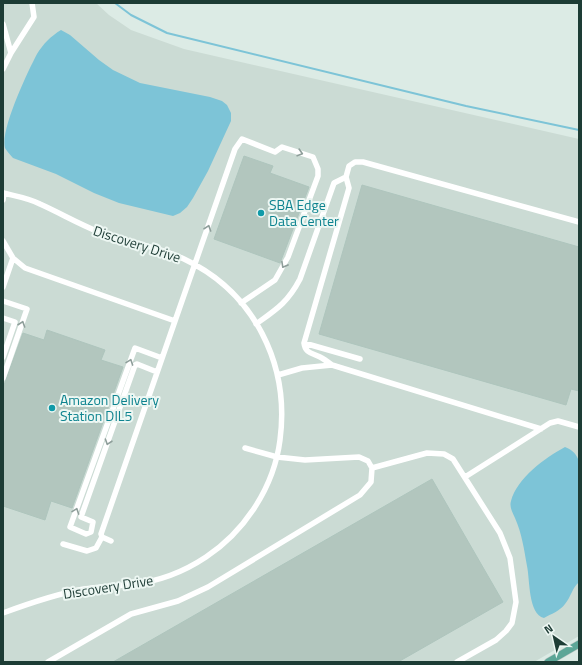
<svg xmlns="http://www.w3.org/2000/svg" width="582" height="665" font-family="'Titillium Web',sans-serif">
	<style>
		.built { fill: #cbdbd4 }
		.water { fill: #7dc4d7 }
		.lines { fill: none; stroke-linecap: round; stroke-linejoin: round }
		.stream { stroke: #7dc4d7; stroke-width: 2 }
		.building { fill: #b2c6be; stroke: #aec5bd }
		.major-casing { stroke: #c0c8c6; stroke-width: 8 }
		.minor { stroke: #fff; stroke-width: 5.5 }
		.major { stroke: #5ca697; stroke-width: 7 }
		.oneway { stroke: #8e9e9a }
		.culture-dot { fill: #0f9aa8; stroke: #edf7f3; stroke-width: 1.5 }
		.labels { text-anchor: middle; stroke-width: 4; stroke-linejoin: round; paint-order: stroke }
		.culture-label { font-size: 14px; fill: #0d838f; stroke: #edf7f3; text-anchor: start }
		.street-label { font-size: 14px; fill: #1d3c35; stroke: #edf7f3 }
	</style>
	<rect width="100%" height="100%" fill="#dcebe5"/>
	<!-- built -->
	<path class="built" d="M3,3H96L109,15L131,30L184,49L579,139V636L534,662H3Z"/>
	<!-- water -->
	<path class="water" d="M61,30L70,35L99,60L113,70L140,83L210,97L222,101L227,105L231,113V121L208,171L193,198L187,207L180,213L173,216L119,203L94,193L56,174L13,158C10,155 7,151 5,148C0,130 28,71 37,54C43,44 51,36 61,30Z
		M565,447C573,450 576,454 579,461V582C572,588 571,597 565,604C560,611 551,614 544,618C528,614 530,580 527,566C524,549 522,534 515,518C513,513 509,507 511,501C517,478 545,458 565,447Z"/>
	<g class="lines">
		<!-- stream -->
		<path class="stream" d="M115,3L131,15L167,33L466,106L579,130"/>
	</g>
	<!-- building -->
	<path class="building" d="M244,156L273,166L270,173L309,187L280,263L214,239Z
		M362,185L579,247V391L571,389L566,405L319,334Z
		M47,330L105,350L101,360L123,367L72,508L51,501L45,520L3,506V388L23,333L44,340Z
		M432,479L503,602L398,662H113Z"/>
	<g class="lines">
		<defs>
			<path id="major" d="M548,662L579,644"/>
		</defs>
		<!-- major casing -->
		<use href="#major" class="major-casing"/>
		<!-- minor -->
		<path class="minor" d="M3,24L11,53
			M3,69L11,53L34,17L32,3
			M3,193C15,196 28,198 40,204C60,213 79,224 99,232C127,243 157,246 184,259C254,292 290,364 280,440C274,487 245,531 206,557C185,571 160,581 134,584C118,586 101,587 84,589C56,594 30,603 3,613
			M3,200L4,193
			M3,241L13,258L25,268L175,321L235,149L242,139L275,152L282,147L313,157L318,169V176L288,257L275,280L241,303
			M3,287L13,258
			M3,301L27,309L3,378
			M3,318L15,322L3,357
			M256,324C277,309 288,302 300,279L334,183L346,177L349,166L355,162H363L579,222
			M304,343L360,359
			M332,365C328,362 324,359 320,357C312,353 305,353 304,343L349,188L346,177
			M157,372L137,364L135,365L81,517L93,522L91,532L86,534L70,527L135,348L162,358
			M278,375L302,368L332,365L541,429
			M372,468L427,453L444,454L453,459L500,533L510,558L516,602L512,623L506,631L496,640L457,662
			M465,477L550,423L558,421L579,427
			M111,541L102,537L101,534L175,321
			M63,544L87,551L96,548L102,537
			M48,662L131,614L178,601L208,587L360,495L371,482L372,468L368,461L359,457L305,460L277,457L245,448"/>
		<!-- major -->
		<use href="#major" class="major"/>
	</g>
	<!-- one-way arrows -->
	<defs><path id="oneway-chevron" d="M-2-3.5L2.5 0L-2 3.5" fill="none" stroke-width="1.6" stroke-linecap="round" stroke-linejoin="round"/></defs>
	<g class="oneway">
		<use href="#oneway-chevron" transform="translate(300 153) rotate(17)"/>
		<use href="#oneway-chevron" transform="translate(208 228) rotate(-71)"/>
		<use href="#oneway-chevron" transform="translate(284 265) rotate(119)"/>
		<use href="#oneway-chevron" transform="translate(22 324) rotate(-71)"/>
		<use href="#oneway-chevron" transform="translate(130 362) rotate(-70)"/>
		<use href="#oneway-chevron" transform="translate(108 442) rotate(109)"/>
		<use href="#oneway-chevron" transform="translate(76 511) rotate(-70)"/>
	</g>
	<!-- markers -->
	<g class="culture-dot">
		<circle cx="261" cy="213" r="4"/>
		<circle cx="52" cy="408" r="4"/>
	</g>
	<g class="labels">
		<!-- culture labels -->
		<g class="culture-label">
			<text x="269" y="210">SBA Edge<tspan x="269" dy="16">Data Center</tspan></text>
			<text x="60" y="405">Amazon Delivery<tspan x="60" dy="16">Station DIL5</tspan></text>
		</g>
		<!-- street labels -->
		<g class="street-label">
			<text transform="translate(137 244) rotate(18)" y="5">Discovery Drive</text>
			<text transform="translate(108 587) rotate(-9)" y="5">Discovery Drive</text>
		</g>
	</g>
	<!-- border -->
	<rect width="582" height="665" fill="none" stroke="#1d3c35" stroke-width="8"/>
	<!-- north arrow -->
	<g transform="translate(554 637) rotate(326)" stroke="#edf7f3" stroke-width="3" paint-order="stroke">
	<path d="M0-3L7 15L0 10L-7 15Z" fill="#1d3c35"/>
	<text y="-6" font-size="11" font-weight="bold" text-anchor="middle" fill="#1d3c35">N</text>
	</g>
</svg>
